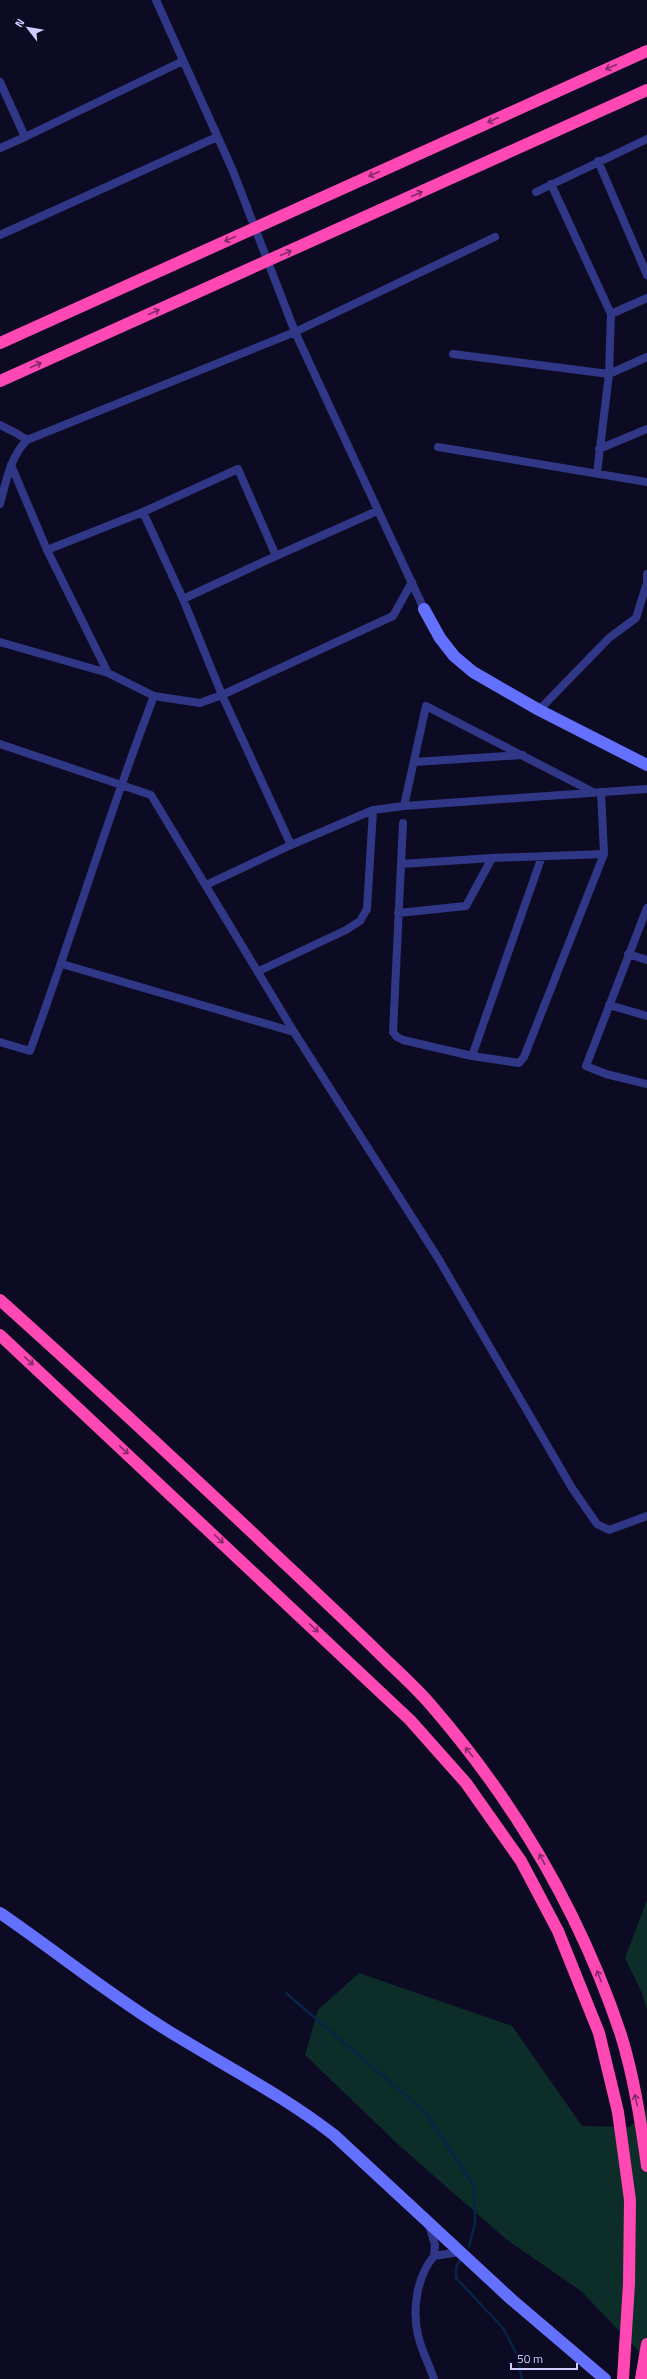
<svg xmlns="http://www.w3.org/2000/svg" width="647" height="2379" font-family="'Titillium Web',sans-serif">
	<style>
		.green { fill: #0d2d29 }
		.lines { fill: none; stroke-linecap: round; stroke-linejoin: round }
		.stream { stroke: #062547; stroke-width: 2.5 }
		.street { stroke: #313787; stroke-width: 8 }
		.secondary { stroke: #6471ff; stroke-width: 12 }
		.highway { stroke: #ff48b3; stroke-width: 12 }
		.oneway { stroke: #862a6b }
	</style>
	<rect width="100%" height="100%" fill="#0d0b23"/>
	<!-- green -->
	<path class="green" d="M647,1900V2010L642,1993L625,1958Z
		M359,1973L512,2026L582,2126L630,2127L647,2110V2360L581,2291L506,2239L402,2148L305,2055L318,2010Z"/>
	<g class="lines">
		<!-- stream -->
		<path class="stream" d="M286,1993L425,2112L474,2186L475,2223L469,2247
			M461,2259L456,2267V2278L503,2328L517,2355L522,2379"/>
		<!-- street -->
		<path class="street" d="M156,0L233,171L295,332L424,609
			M0,82L25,137
			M0,148L25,137L183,61
			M598,161L647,275
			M551,184L611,314L609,374L597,473
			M536,192L647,139
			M0,235L217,137
			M611,314L647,298
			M453,354L609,374L647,357
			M0,425L16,433L27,440
			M438,447L647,482
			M599,449L647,429
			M11,465L47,550L108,673L154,696L200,703L222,695L393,616L412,582
			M0,504C6,482 10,457 27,440L295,332L495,237
			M143,512L183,599L222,695L291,845
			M47,550L143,512L238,469L276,556L183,599
			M276,556L377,511
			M647,574V586
			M0,642L108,673
			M539,710L609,638L636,618L646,586
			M0,744L151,795L294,1032L438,1258L572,1488L597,1524L609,1530L647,1516
			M414,762L523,755
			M404,806L426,706L593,792
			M403,823L393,1032L397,1037L403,1040L472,1056L519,1063L524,1057L604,854L601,792
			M401,864L492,858L604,854
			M206,885L291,845L373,810L404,806L647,789
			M647,908L586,1066L606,1074L647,1084
			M398,913L466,906L492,858
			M628,954L647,960
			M62,964L294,1032
			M259,971L346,930L360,921L367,909L373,810
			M609,1005L647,1016
			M0,1042L30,1051C73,933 109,813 154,696
			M472,1056L542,856
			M429,2225L435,2245L434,2256
			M434,2379C429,2364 421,2350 418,2335C412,2309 417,2276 434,2256L460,2252"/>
		<!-- secondary -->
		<path class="secondary" d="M424,609L440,638L454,656L473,672L539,710L647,765
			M0,1913C54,1950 106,1992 162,2027C219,2063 280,2093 334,2135L511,2299L605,2379"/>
		<!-- highway -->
		<path class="highway" d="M0,343L647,51
			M0,381L647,90
			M0,1300C87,1378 173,1458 258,1538C301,1579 345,1619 387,1661C402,1675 417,1689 430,1704C515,1802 580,1912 621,2035C634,2077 641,2123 647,2166
			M0,1335L410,1720L466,1783L521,1861L558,1931L599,2033L618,2112L630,2200L629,2284L623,2379
			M641,2379L647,2344"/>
	</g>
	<!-- one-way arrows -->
	<defs><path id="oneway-shaft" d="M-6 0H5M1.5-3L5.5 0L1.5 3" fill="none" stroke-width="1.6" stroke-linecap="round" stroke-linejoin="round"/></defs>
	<g class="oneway">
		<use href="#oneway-shaft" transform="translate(611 67) rotate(156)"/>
		<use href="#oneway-shaft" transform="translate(493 120) rotate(156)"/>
		<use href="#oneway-shaft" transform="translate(374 174) rotate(156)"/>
		<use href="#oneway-shaft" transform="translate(417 194) rotate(-24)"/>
		<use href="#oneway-shaft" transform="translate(230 239) rotate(156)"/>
		<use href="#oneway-shaft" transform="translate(286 253) rotate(-24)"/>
		<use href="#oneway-shaft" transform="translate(154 312) rotate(-24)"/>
		<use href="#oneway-shaft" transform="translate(36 365) rotate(-24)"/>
		<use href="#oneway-shaft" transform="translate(29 1361) rotate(43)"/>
		<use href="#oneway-shaft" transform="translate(124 1450) rotate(43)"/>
		<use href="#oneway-shaft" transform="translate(219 1539) rotate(43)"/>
		<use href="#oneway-shaft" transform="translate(314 1628) rotate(43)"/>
		<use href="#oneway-shaft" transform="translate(469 1752) rotate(-129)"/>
		<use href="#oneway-shaft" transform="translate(542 1859) rotate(-118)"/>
		<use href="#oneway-shaft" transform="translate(599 1976) rotate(-112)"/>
		<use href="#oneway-shaft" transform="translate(636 2100) rotate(-103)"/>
	</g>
	<!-- north arrow -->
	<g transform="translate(28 28) rotate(301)" stroke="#0d0b23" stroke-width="3" paint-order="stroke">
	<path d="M0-3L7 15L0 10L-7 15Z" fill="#cdcdff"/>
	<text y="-6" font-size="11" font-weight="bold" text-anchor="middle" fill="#cdcdff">N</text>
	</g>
	<!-- scale -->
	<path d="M511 2363v6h66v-6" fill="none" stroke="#cdcdff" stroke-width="2"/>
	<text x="517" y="2363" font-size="12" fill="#cdcdff" stroke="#0d0b23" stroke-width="3" paint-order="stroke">50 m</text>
</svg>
